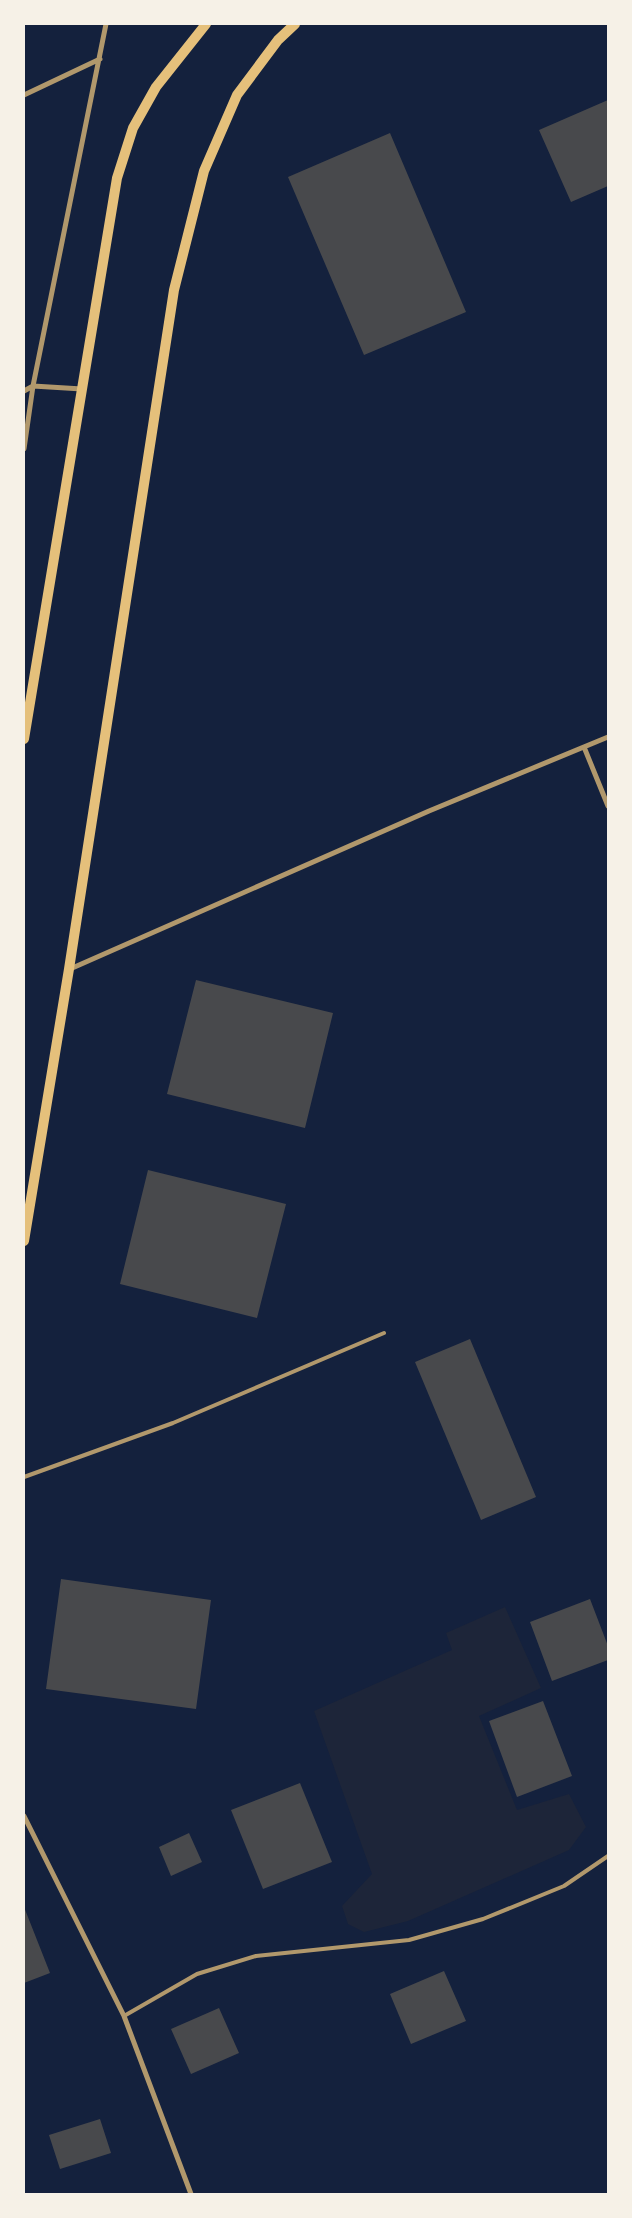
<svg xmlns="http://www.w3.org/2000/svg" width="632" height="2218" font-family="'Fira Sans Condensed',sans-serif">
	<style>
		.green { fill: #1d2539 }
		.building { fill: #48494c }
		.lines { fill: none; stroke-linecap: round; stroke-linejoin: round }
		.service { stroke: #b1986c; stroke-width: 4 }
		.minor { stroke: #b1986c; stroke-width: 5 }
		.secondary { stroke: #e5c07b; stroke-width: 10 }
	</style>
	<rect width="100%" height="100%" fill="#14213d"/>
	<!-- green -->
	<path class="green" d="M505,1607L541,1688L479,1716L517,1810L569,1794L586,1827L569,1850L408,1921L364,1932L348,1924L342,1906L372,1874L314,1711L452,1650L446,1633Z"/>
	<!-- building -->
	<path class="building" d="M608,100V186L571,202L539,130Z
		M390,133L466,312L364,355L288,177Z
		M196,980L333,1013L305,1128L167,1094Z
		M148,1170L286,1204L257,1318L120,1284Z
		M470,1339L536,1497L481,1520L415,1362Z
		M61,1579L211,1600L196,1709L46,1689Z
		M590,1599L608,1646V1660L552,1681L530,1622Z
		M543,1701L572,1776L517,1797L489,1721Z
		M300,1783L332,1862L263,1889L231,1810Z
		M189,1833L202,1862L171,1876L159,1847Z
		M24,1907L50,1973L24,1983Z
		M444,1971L466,2021L411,2044L390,1994Z
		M219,2008L239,2053L191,2074L171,2029Z
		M100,2119L111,2153L60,2169L49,2135Z"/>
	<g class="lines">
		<!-- service -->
		<path class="service" d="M24,1477L173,1423L384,1333
			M124,2016L197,1974L256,1956L409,1940L483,1919L564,1886L608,1856"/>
		<!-- minor -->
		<path class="minor" d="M24,95L100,59
			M24,391L33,386L82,389
			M24,449L33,386L106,24
			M584,747L608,806
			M70,969L429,811L608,737
			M24,1816L124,2016L191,2194"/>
		<!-- secondary -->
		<path class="secondary" d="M24,739L117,178L133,128L156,87L206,24
			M24,1241L69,969L174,290L204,171L237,95L278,40L295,24"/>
	</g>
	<!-- border -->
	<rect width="632" height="2218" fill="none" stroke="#f6f1e7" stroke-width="50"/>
</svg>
